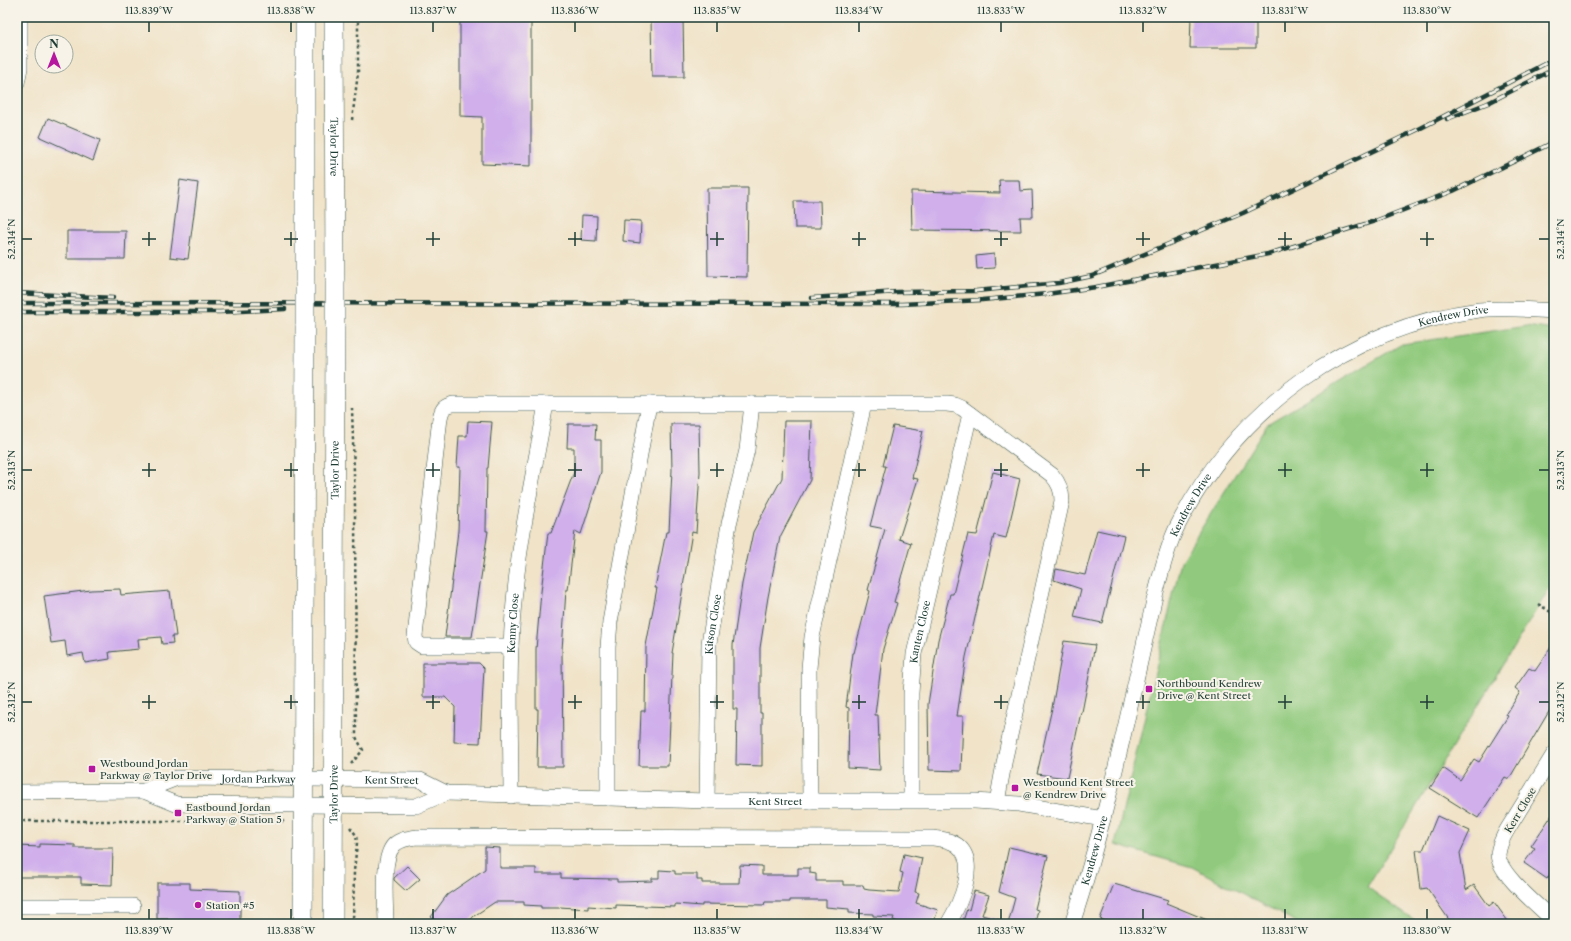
<svg xmlns="http://www.w3.org/2000/svg" width="1571" height="941" font-family="'Libre Caslon Text',serif">
	<style>
		.green { fill: #91ca7e; stroke: #588459 }
		.building { fill: #d0afeb }
		.lines { fill: none; stroke-linecap: round; stroke-linejoin: round }
		.minor-casing { stroke: #3e564a; stroke-width: 16 }
		.major-casing { stroke: #3e564a; stroke-width: 20 }
		.path { stroke: #3e564a; stroke-width: 2.5; stroke-dasharray: 3 3; stroke-linecap: butt }
		.minor { stroke: #fff; stroke-width: 15 }
		.major { stroke: #fff; stroke-width: 19 }
		.rail-casing { stroke: #1f3d34; stroke-width: 4.5 }
		.rail { stroke: #f7f3e8; stroke-width: 3; stroke-dasharray: 9; stroke-linecap: butt }
		.major-bridge-casing { stroke: #3e564a; stroke-width: 20; stroke-linecap: butt }
		.major-bridge { stroke: #fff; stroke-width: 19 }
		.ticks { fill: none; stroke: #1f3d34; stroke-width: 1.5 }
		.poi-dot { fill: #b5179e; stroke: #f7f3e8; stroke-width: 1.5 }
		.labels { text-anchor: middle; stroke-width: 4; stroke-linejoin: round; paint-order: stroke }
		.street-label { font-size: 10px; fill: #1f3d34; stroke: #f7f3e8 }
		.poi-label { font-size: 10px; fill: #1f3d34; stroke: #f7f3e8; text-anchor: start }
		.neatline { fill: none; stroke: #1f3d34; stroke-width: 1.5 }
		.ticks-label { font-size: 10px; text-anchor: middle; fill: #1f3d34 }
	</style>
	<rect width="100%" height="100%" fill="#f7f3e8"/>
	<filter id="ink" filterUnits="userSpaceOnUse"><feTurbulence type="fractalNoise" baseFrequency=".025" numOctaves="2"/><feDisplacementMap in="SourceGraphic" scale="8" xChannelSelector="R" yChannelSelector="G"/><feConvolveMatrix kernelMatrix="1 2 1 2 8 2 1 2 1" color-interpolation-filters="sRGB"/></filter>
	<filter id="wash" filterUnits="userSpaceOnUse"><feTurbulence type="fractalNoise" baseFrequency=".012" numOctaves="4" result="noise"/><feDisplacementMap in="SourceGraphic" scale="16" xChannelSelector="R" yChannelSelector="G"/><feGaussianBlur stdDeviation="0.9" result="paint"/><feColorMatrix in="noise" values="0 0 0 0 0 0 0 0 0 0 0 0 0 0 0 0 0 1.4 0 .05"/><feComposite in="paint" operator="in"/></filter>
	<g filter="url(#wash)">
		<rect width="100%" height="100%" fill="#f0e3c8"/>
		<!-- green -->
		<path class="green" d="M1527,326L1554,330V581L1367,887L1419,924H1300L1192,867L1115,845L1181,561L1267,424L1402,344Z"/>
		<g id="blocks">
			<!-- building -->
			<path class="building" d="M460,17H531V166L482,164V117L460,116Z
				M651,17H683L684,77H652Z
				M1191,17H1256V48H1190Z
				M48,118L100,140L93,161L40,137Z
				M180,180L198,183L188,259L170,257Z
				M999,180H1019L1020,191L1032,190L1033,217H1020L1021,231L912,230L911,191L1000,193Z
				M707,188H748L747,277L708,276Z
				M794,201H820L821,228H795Z
				M582,215L597,216L596,241L581,240Z
				M624,220L641,221L640,243L623,241Z
				M67,231H126L125,259H67Z
				M994,254L995,268L977,269L976,256Z
				M468,421L492,422L488,468H487L486,531H488L472,637H445L458,531L460,467H457L459,436H467Z
				M784,421H812L810,480L780,537L768,597L760,648V713H762V766L736,765L737,709H733V645L742,584L753,532L782,478Z
				M568,424H596L595,440H601V472L581,534L575,531L568,590H566L562,650L563,767H537L538,709H536V649L541,592L548,533H551L574,472V448H567Z
				M671,424H699L700,472L696,533L692,532L672,653H673L668,766H639L641,711H645L646,646L657,588H655L666,532H669L672,470Z
				M893,426L923,431L912,478L918,479L899,539L911,543L894,602L897,603L883,649L875,715H878L880,770L848,768L849,708L846,707L853,653H854L870,591L868,590L885,529L870,526L886,466H883Z
				M993,472L1020,479L1006,538L994,535L966,657L957,716H963L961,771L929,770L928,704L938,640L950,594H953L968,534L977,535Z
				M1097,530L1124,536L1102,623L1074,617L1081,589L1054,580L1056,569L1085,575Z
				M120,589L121,595L170,591L176,636H172L173,643L162,644L161,637L138,639L139,649L109,652L110,659L85,663L83,653L67,656L65,641L51,643L44,596L91,590Z
				M1064,641L1095,645L1082,712H1081L1067,778L1037,774L1052,708Z
				M1554,643V684L1550,691L1554,694V703L1509,779L1505,777L1478,818L1430,788L1443,768L1460,780L1474,759L1479,762L1508,716L1506,715L1520,692L1515,688L1529,668L1535,671Z
				M423,663H479L484,668L480,743L454,742L455,707L445,697H423Z
				M1554,812V868L1547,879L1524,863L1535,848L1531,846Z
				M1437,816L1470,831L1460,853L1466,890L1474,885L1489,906L1494,902L1510,924H1452L1427,888L1421,889L1416,850H1423Z
				M40,844L75,845V848H113L112,885L81,884V877H17V846L40,847Z
				M485,847L500,848V868H536V874H561V878L617,879V882L652,881V878H659V870L675,871V874H697V880H702V883H739L740,865L762,866V875H798V868H810V873L816,874V881H843V885H863L864,889L869,890L899,892L903,873L900,872L904,854L922,858L915,892L919,893L916,903L938,910L933,924H903L893,920L894,917L873,916V914L849,913V909L826,907V900H790V902H765L764,905L702,904V906L675,904V907L616,905V908L588,906V909L560,907V908H541V906L524,905V902H495L474,916L467,924H440L431,917L447,895L485,869Z
				M1009,847L1048,856L1035,909L1038,910L1035,924H1008L1015,898L999,892Z
				M407,866L420,879L406,891L394,880V878Z
				M157,883H190V889L240,891V924H168V919H157Z
				M1114,884L1168,900L1166,903L1217,924H1139L1127,920L1125,924H1117L1100,919Z
				M974,891L989,895L982,915L1003,921L1002,924H973L963,921L967,909L969,910Z"/>
		</g>
	</g>
	<g filter="url(#ink)">
		<use href="#blocks" fill-opacity="0" stroke="#3e564a" stroke-width="1"/>
		<g class="lines">
			<defs>
				<g id="minor">
					<path d="M17,83L20,68V17"/>
					<path d="M511,646H422L416,642L415,636L440,418C442,409 444,406 453,404H947L955,405L962,408L1052,475C1059,483 1062,490 1062,501L1005,758L997,802"/>
					<path d="M1554,754L1507,830C1503,837 1499,846 1498,854C1498,874 1539,906 1554,921"/>
					<path d="M144,791L176,804L304,805L416,806L446,793"/>
					<path id="s1" d="M17,792L144,791L177,778L420,780L446,793L707,801H975L1019,804L1103,819"/>
					<path id="s2" d="M511,796C511,735 508,674 513,614C518,543 534,473 546,404"/>
					<path d="M608,798V647L610,622L649,404"/>
					<path id="s3" d="M911,800V693L914,654L970,414"/>
					<path id="s4" d="M707,801L709,643L729,524L747,450L752,404"/>
					<path d="M810,801L809,668L812,637L864,404"/>
					<path d="M17,906H133"/>
					<path d="M386,924C386,905 381,858 394,845C400,839 409,838 417,837L933,838C941,839 950,840 957,845C980,862 959,906 948,924"/>
					<path id="s5" d="M1072,924C1108,816 1130,703 1156,592C1162,570 1167,547 1177,527C1237,408 1347,328 1479,310C1503,307 1530,310 1554,311"/>
				</g>
				<g id="major">
					<path id="s6" d="M334,17L335,282"/>
					<path d="M305,283V17"/>
					<path d="M303,924L305,324"/>
					<path id="s7" d="M333,924L335,325"/>
				</g>
			</defs>
			<!-- minor casing -->
			<use href="#minor" class="minor-casing"/>
			<!-- major casing -->
			<use href="#major" class="major-casing"/>
			<!-- path -->
			<path class="path" d="M352,120L358,73V17
				M1538,604L1554,614
				M351,764L363,750L356,737L355,506L352,408
				M17,821H283L286,819
				M350,827L356,835L357,843L354,871L353,924"/>
			<!-- minor -->
			<use href="#minor" class="minor"/>
			<!-- major -->
			<use href="#major" class="major"/>
			<defs>
				<path id="rail" d="M1447,119L1488,103L1554,69
					M17,293L113,298
					M812,298L897,292L976,291L1059,283L1092,276L1243,213L1417,130L1554,59
					M17,303L902,304L982,300L1047,294L1096,287L1268,254L1375,221L1453,191L1554,142
					M17,312H220L285,309"/>
			</defs>
			<!-- rail casing -->
			<use href="#rail" class="rail-casing"/>
			<!-- rail -->
			<use href="#rail" class="rail"/>
			<defs>
				<path id="major-bridge" d="M305,324V283
					M335,325V282"/>
			</defs>
			<!-- major-bridge casing -->
			<use href="#major-bridge" class="major-bridge-casing"/>
			<!-- major-bridge -->
			<use href="#major-bridge" class="major-bridge"/>
		</g>
	</g>
	<!-- ticks -->
	<path class="ticks" d="M149,22V32M291,22V32M433,22V32M575,22V32M717,22V32M859,22V32M1001,22V32M1143,22V32M1285,22V32M1427,22V32M149,232V246M291,232V246M433,232V246M575,232V246M717,232V246M859,232V246M1001,232V246M1143,232V246M1285,232V246M1427,232V246M22,239H32M142,239H156M284,239H298M426,239H440M568,239H582M710,239H724M852,239H866M994,239H1008M1136,239H1150M1278,239H1292M1420,239H1434M1539,239H1549M149,463V477M291,463V477M433,463V477M575,463V477M717,463V477M859,463V477M1001,463V477M1143,463V477M1285,463V477M1427,463V477M22,470H32M142,470H156M284,470H298M426,470H440M568,470H582M710,470H724M852,470H866M994,470H1008M1136,470H1150M1278,470H1292M1420,470H1434M1539,470H1549M149,695V709M291,695V709M433,695V709M575,695V709M717,695V709M859,695V709M1001,695V709M1143,695V709M1285,695V709M1427,695V709M22,702H32M142,702H156M284,702H298M426,702H440M568,702H582M710,702H724M852,702H866M994,702H1008M1136,702H1150M1278,702H1292M1420,702H1434M1539,702H1549M149,909V919M291,909V919M433,909V919M575,909V919M717,909V919M859,909V919M1001,909V919M1143,909V919M1285,909V919M1427,909V919"/>
	<!-- markers -->
	<g class="poi-dot">
		<rect x="1145" y="685" width="8" height="8" rx="2"/>
		<rect x="88" y="765" width="8" height="8" rx="2"/>
		<rect x="1011" y="784" width="8" height="8" rx="2"/>
		<rect x="174" y="809" width="8" height="8" rx="2"/>
		<circle cx="198" cy="905" r="4"/>
	</g>
	<g class="labels">
		<!-- street labels -->
		<g class="street-label">
			<text dy="4" stroke="none"><textPath href="#s6" startOffset="130">Taylor Drive</textPath></text>
			<text dy="4" stroke="none"><textPath href="#s5" startOffset="772">Kendrew Drive</textPath></text>
			<text dy="4" stroke="none"><textPath href="#s7" startOffset="454">Taylor Drive</textPath></text>
			<text dy="4" stroke="none"><textPath href="#s5" startOffset="437">Kendrew Drive</textPath></text>
			<text dy="4" stroke="none"><textPath href="#s2" startOffset="173">Kenny Close</textPath></text>
			<text dy="4" stroke="none"><textPath href="#s4" startOffset="177">Kitson Close</textPath></text>
			<text dy="4" stroke="none"><textPath href="#s3" startOffset="169">Kanten Close</textPath></text>
			<text dy="4" stroke="none"><textPath href="#s1" startOffset="244">Jordan Parkway</textPath></text>
			<text dy="4" stroke="none"><textPath href="#s1" startOffset="377">Kent Street</textPath></text>
			<text dy="4" stroke="none"><textPath href="#s7" startOffset="130">Taylor Drive</textPath></text>
			<text dy="4" stroke="none"><textPath href="#s1" startOffset="764">Kent Street</textPath></text>
			<text transform="translate(1520 810) rotate(-59)" y="4">Kerr Close</text>
			<text dy="4" stroke="none"><textPath href="#s5" startOffset="77">Kendrew Drive</textPath></text>
		</g>
		<!-- poi labels -->
		<g class="poi-label">
			<text x="1157" y="687">Northbound Kendrew<tspan x="1157" dy="12">Drive @ Kent Street</tspan></text>
			<text x="100" y="767">Westbound Jordan<tspan x="100" dy="12">Parkway @ Taylor Drive</tspan></text>
			<text x="1023" y="786">Westbound Kent Street<tspan x="1023" dy="12">@ Kendrew Drive</tspan></text>
			<text x="186" y="811">Eastbound Jordan<tspan x="186" dy="12">Parkway @ Station 5</tspan></text>
			<text x="206" y="909">Station #5</text>
		</g>
	</g>
	<!-- margin -->
	<rect width="1571" height="941" fill="none" stroke="#f7f3e8" stroke-width="44"/>
	<!-- north arrow -->
	<g transform="translate(54 54)"><circle r="19" fill="#f7f3e8" stroke="#a1aaa0"/>
	<path d="M0-3L7 15L0 10L-7 15Z" fill="#b5179e"/>
	<text y="-6" font-size="11" font-weight="bold" text-anchor="middle" fill="#1f3d34">N</text>
	</g>
	<rect x="22" y="22" width="1527" height="897" class="neatline"/>
	<g class="ticks-label">
		<text x="149" y="14">113.839°W</text>
		<text x="291" y="14">113.838°W</text>
		<text x="433" y="14">113.837°W</text>
		<text x="575" y="14">113.836°W</text>
		<text x="717" y="14">113.835°W</text>
		<text x="859" y="14">113.834°W</text>
		<text x="1001" y="14">113.833°W</text>
		<text x="1143" y="14">113.832°W</text>
		<text x="1285" y="14">113.831°W</text>
		<text x="1427" y="14">113.830°W</text>
		<text transform="translate(11 239) rotate(-90)" y="4">52.314°N</text>
		<text transform="translate(1560 239) rotate(-90)" y="4">52.314°N</text>
		<text transform="translate(11 470) rotate(-90)" y="4">52.313°N</text>
		<text transform="translate(1560 470) rotate(-90)" y="4">52.313°N</text>
		<text transform="translate(11 702) rotate(-90)" y="4">52.312°N</text>
		<text transform="translate(1560 702) rotate(-90)" y="4">52.312°N</text>
		<text x="149" y="934">113.839°W</text>
		<text x="291" y="934">113.838°W</text>
		<text x="433" y="934">113.837°W</text>
		<text x="575" y="934">113.836°W</text>
		<text x="717" y="934">113.835°W</text>
		<text x="859" y="934">113.834°W</text>
		<text x="1001" y="934">113.833°W</text>
		<text x="1143" y="934">113.832°W</text>
		<text x="1285" y="934">113.831°W</text>
		<text x="1427" y="934">113.830°W</text>
	</g>
</svg>
